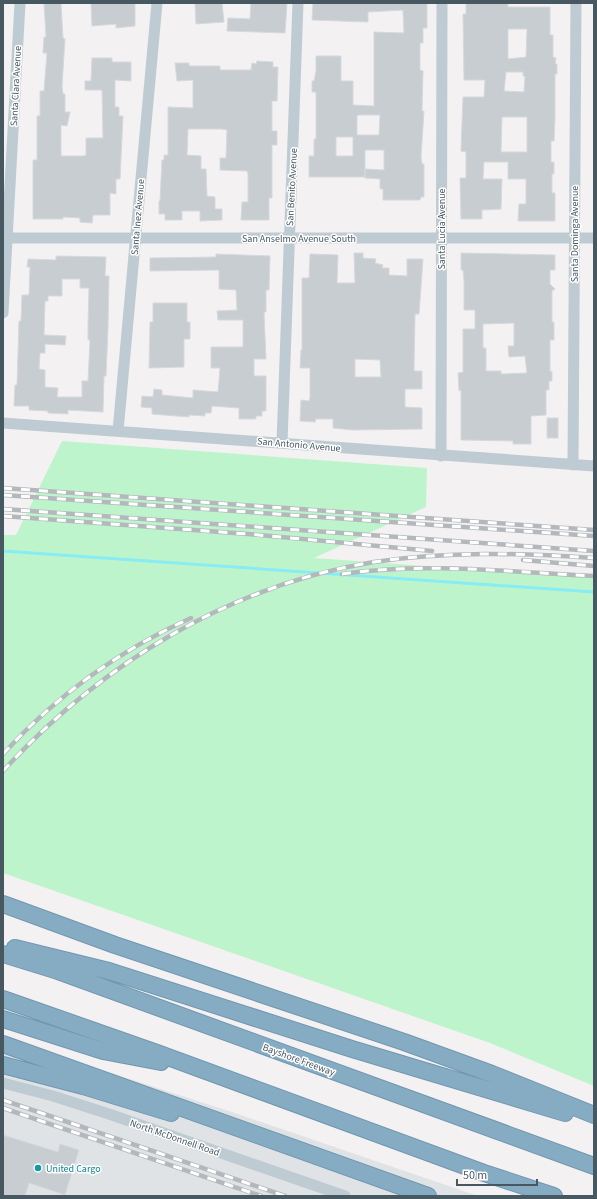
<svg xmlns="http://www.w3.org/2000/svg" width="597" height="1199" font-family="'Source Sans 3',sans-serif">
	<style>
		.airport { fill: #e0e3e6 }
		.green { fill: #bef4cc }
		.lines { fill: none; stroke-linecap: round; stroke-linejoin: round }
		.stream { stroke: #87ecf4; stroke-width: 3 }
		.building { fill: #c8cdd2; stroke: #d5d9dd; fill-rule: evenodd }
		.highway-casing { stroke: #7197b0; stroke-width: 18 }
		.minor { stroke: #becbd2; stroke-width: 11 }
		.highway { stroke: #86acc4; stroke-width: 16 }
		.rail-casing { stroke: #b3b8bc; stroke-width: 4.5 }
		.rail { stroke: #fff; stroke-width: 3; stroke-dasharray: 9; stroke-linecap: butt }
		.culture-dot { fill: #0f9aa8; stroke: #fff; stroke-width: 1.5 }
		.labels { text-anchor: middle; stroke-width: 3; stroke-linejoin: round; paint-order: stroke }
		.street-label { font-size: 10px; fill: #475861; stroke: #fff }
		.culture-label { font-size: 10px; fill: #0d838f; stroke: #fff; text-anchor: start }
	</style>
	<rect width="100%" height="100%" fill="#f4f1f2"/>
	<!-- airport -->
	<path class="airport" d="M3,1038L235,1113L478,1196H3Z"/>
	<!-- green -->
	<path class="green" d="M62,441L427,468L426,507L314,558L594,578V1086L490,1043L3,873V535H16Z"/>
	<g class="lines">
		<!-- stream -->
		<path class="stream" d="M3,551L594,592"/>
	</g>
	<!-- building -->
	<path class="building" d="M44,3H61L63,38L65,39L62,86L63,94H65V112H70L67,126L61,125V156H84L86,155V138H103L102,90H85V81H91L92,58H112V62H131V81L115,80V107H119V116H123L120,179H116V194L110,193V215H93L92,223L80,222V218L63,217V219H33V160H37V116H40V91H44L47,53H43L44,37H46Z
		M91,3H135V26L116,28V24L92,26Z
		M195,3H222L224,22L196,24Z
		M251,3H287L285,33L227,31L228,18L250,19Z
		M313,3H427V28H423V43H420V70L423,71L422,111H424L421,157L422,164H424V197H421L420,200H383V189H380V179L365,178V169L384,170V150H365V177H309V156H314V139H316V92H312V81H314L316,71V56H341V81H353V105L374,106V32L404,33L403,10L368,12V22L312,20ZM359,115H380L379,135H357V116ZM336,137H353V156H336Z
		M466,3H508V7H550V35H553V57L556,58L555,64H557V74H555V118L554,141H551V162H554V174H552V193H555V221H518L519,204H526V179H508V162H484L483,179H502L501,209L482,210V219H461L460,178H466V152L461,151L463,97H484L485,80H464L463,14H466ZM508,29H527L526,57L508,59ZM506,72H523V76H525L524,92L504,91ZM502,117H527V152H501Z
		M257,61L273,62V67H278L277,101H272V131H277V145H272V198H269V220H241L242,202H248V174L247,171L220,170V158H226L227,130L222,129H188L187,155L201,156V169H206L207,196L215,197V209H222V220L200,221V211H182V220H165V214H159V201H160L162,160H164V155H168V107L193,108V80L177,81L175,63H189V66H220V70H251L252,63L256,64Z
		M354,253H363V258L376,259L375,263L383,265L382,268H389V275L407,276V259H423L419,314H415L414,371H422V389H405V407L422,408V429L353,430L333,428V419H316L315,422L300,421L301,400L309,401L310,398V368H300L301,350H302V278H309L310,254L338,255L337,283H355ZM355,359L380,360L381,377H355Z
		M461,253L555,255V270H550V284L555,289L552,291V322H554V340H550V372L552,371V381H549V390H546V415L531,416V444H513V441L461,440V390L459,391L458,373L463,372V329H475V310H464V281L463,270H461ZM514,323V346H508L509,357L525,356L527,373L501,374V371H486V348H483V324Z
		M216,254L270,256L269,290H266V312H264L266,359H254V376H266V411H262V416H256V419H239V408L212,406L211,413H205V416L189,415V417L152,414V408L141,407L142,396L153,397L154,389L162,390V395L193,398V390L218,392L220,368H211V347H243V320H218L217,311L237,310L236,290L219,289V270L150,271V258L216,257Z
		M56,256L106,257L105,276H109L108,328L106,376H104L103,412L68,410V414L48,413V411L29,410V406H14L15,385H17L19,321H21L22,295H29L30,267H27L28,259L56,260ZM62,279H80V288H89L88,325V340H90L88,381H82V397H57L58,388L45,387V370L39,369L40,353H45V344L65,345L66,336L44,335L45,301H48V296H62Z
		M153,303H187V322H190V339H184V367L149,368L150,322H153Z
		M547,418H558V438H547Z
		M3,1135L58,1152L60,1144L79,1150L65,1195L29,1183L25,1196H3Z"/>
	<g class="lines">
		<defs>
			<path id="highway" d="M3,904L115,945L404,1042L492,1074L594,1115
				M15,948L109,971L352,1049L565,1113
				M3,954L58,971L594,1166
				M3,999L157,1053L484,1173L554,1196
				M3,1019L103,1051L161,1062
				M3,1044L428,1196
				M3,1065L83,1086L171,1113"/>
		</defs>
		<!-- highway casing -->
		<use href="#highway" class="highway-casing"/>
		<!-- minor -->
		<path class="minor" d="M3,238H594
			M3,313L20,3
			M3,423L594,466
			M118,431L157,3
			M282,443L298,3
			M441,456L442,3
			M573,465L576,3
			M3,1083L53,1096L109,1114L345,1196"/>
		<!-- highway -->
		<use href="#highway" class="highway"/>
		<defs>
			<path id="rail" d="M3,488L594,530
				M3,495L594,536
				M3,509L594,551
				M3,516L248,534L432,551
				M523,560L594,566
				M342,574C425,562 511,572 594,576
				M3,754C56,696 120,650 191,618
				M3,771C101,664 230,585 374,562C447,551 521,553 594,558
				M3,1100L285,1196
				M3,1108L261,1196"/>
		</defs>
		<!-- rail casing -->
		<use href="#rail" class="rail-casing"/>
		<!-- rail -->
		<use href="#rail" class="rail"/>
	</g>
	<!-- markers -->
	<circle class="culture-dot" cx="38" cy="1168" r="4"/>
	<g class="labels">
		<!-- street labels -->
		<g class="street-label">
			<text transform="translate(15 86) rotate(-87)" y="4">Santa Clara Avenue</text>
			<text transform="translate(291 187) rotate(-87)" y="4">San Benito Avenue</text>
			<text transform="translate(137 217) rotate(-85)" y="4">Santa Inez Avenue</text>
			<text transform="translate(441 229) rotate(-90)" y="4">Santa Lucia Avenue</text>
			<text transform="translate(574 234) rotate(-90)" y="4">Santa Dominga Avenue</text>
			<text x="299" y="242">San Anselmo Avenue South</text>
			<text transform="translate(299 444) rotate(5)" y="4">San Antonio Avenue</text>
			<text transform="translate(299 1059) rotate(20)" y="4">Bayshore Freeway</text>
			<text transform="translate(175 1137) rotate(19)" y="4">North McDonnell Road</text>
		</g>
		<!-- culture labels -->
		<g class="culture-label">
			<text x="46" y="1172">United Cargo</text>
		</g>
	</g>
	<!-- border -->
	<rect width="597" height="1199" fill="none" stroke="#475861" stroke-width="8"/>
	<!-- scale -->
	<path d="M457 1179v6h80v-6" fill="none" stroke="#475861" stroke-width="2"/>
	<text x="463" y="1179" font-size="12" fill="#475861" stroke="#ffffff" stroke-width="3" paint-order="stroke">50 m</text>
</svg>
